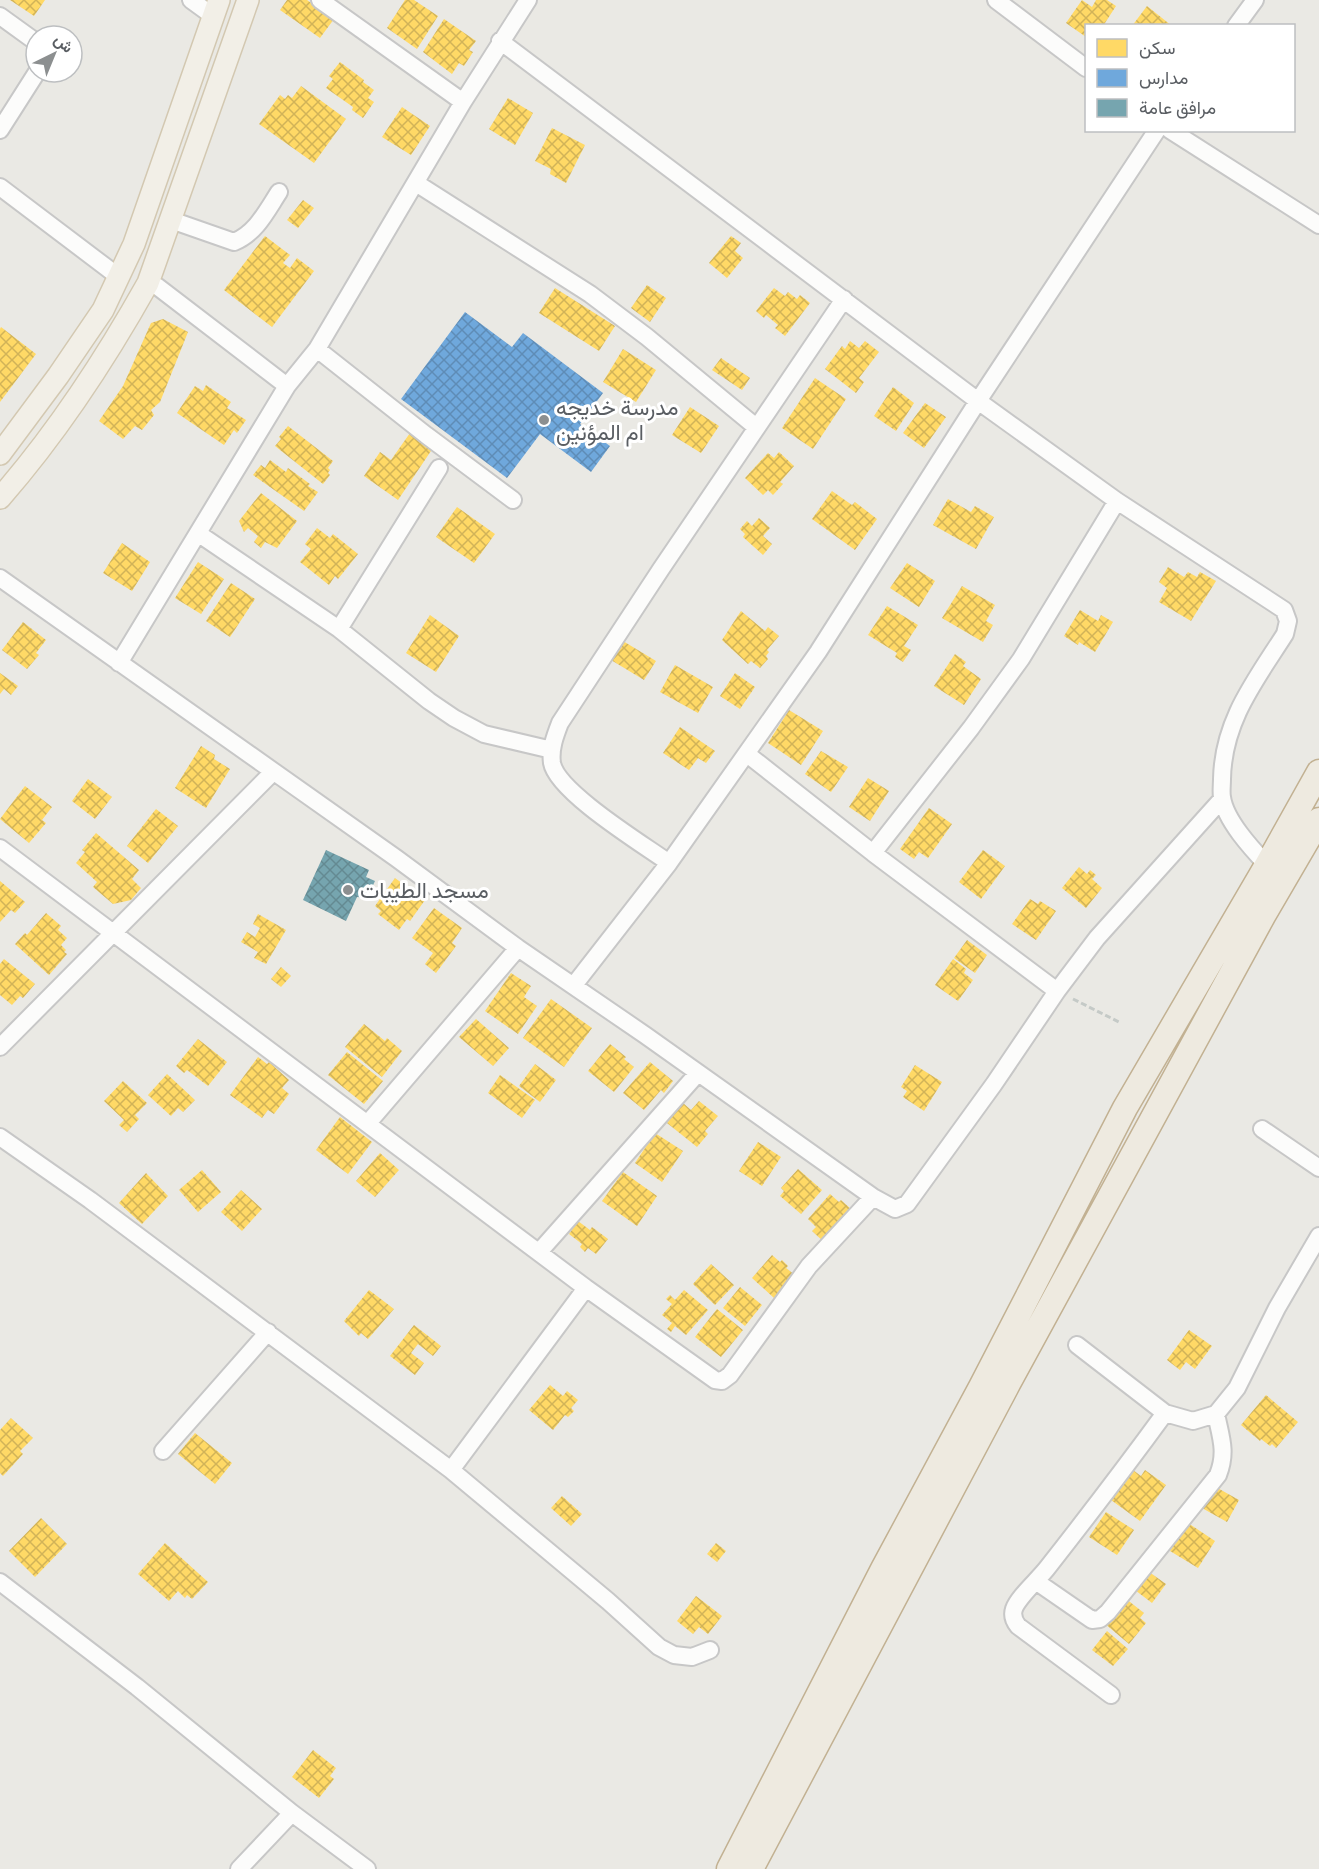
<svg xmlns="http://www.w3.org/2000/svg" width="1319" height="1869" font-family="'Exo 2',Vazirmatn,sans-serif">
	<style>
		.homes { fill: url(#homes-cross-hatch) }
		.schools { fill: url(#schools-cross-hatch) }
		.public { fill: url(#public-cross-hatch) }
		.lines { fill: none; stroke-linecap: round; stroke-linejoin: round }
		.minor-casing { stroke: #c7c7c7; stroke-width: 20 }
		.major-casing { stroke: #d3c8b1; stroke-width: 24 }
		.highway-casing { stroke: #c2b192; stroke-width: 27 }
		.path { stroke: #c5cac7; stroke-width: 3; stroke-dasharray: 6 3; stroke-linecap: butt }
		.minor { stroke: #fcfcfb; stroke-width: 16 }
		.major { stroke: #f2efe7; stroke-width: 21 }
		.highway { stroke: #eeeae0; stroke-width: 24 }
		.poi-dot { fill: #8c8f90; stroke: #fff; stroke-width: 2 }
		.labels { text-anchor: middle; stroke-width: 6; stroke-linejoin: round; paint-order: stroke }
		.poi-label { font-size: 22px; fill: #5a5e63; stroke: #fff; text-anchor: start }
	</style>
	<defs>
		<pattern id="homes-cross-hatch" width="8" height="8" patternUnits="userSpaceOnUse" patternTransform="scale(1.5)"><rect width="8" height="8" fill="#ffd966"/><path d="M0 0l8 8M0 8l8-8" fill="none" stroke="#d1b358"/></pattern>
		<pattern id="schools-cross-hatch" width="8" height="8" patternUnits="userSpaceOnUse" patternTransform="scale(1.5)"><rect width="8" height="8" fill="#6fa8dc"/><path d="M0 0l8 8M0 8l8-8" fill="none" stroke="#5e8cb6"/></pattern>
		<pattern id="public-cross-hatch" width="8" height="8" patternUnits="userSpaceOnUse" patternTransform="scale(1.5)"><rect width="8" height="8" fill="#76a5af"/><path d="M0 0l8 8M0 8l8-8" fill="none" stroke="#648a92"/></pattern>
	</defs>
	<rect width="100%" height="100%" fill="#eae9e4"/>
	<!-- homes -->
	<path class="homes" d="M10,0H45L34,16Z
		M287,0H307L334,19L320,38L280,10Z
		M405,0H414L438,16L417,49L387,28Z
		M1082,0L1092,7L1096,0H1107L1116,6L1103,26H1086V37L1066,23Z
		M1147,6L1172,26H1132Z
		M444,19L476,41L469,50L473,52L464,66L459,63L452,74L423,52Z
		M340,62L364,80L363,82L374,90L368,98L374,102L363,118L352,110L353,107L326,88L333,79L329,76Z
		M301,86L346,119L314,163L259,124L280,95L285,99L288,95L292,98Z
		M508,98L533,113L515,145L489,129Z
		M402,107L430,126L411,155L382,137Z
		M552,128L585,145L566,183L550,174L551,169L535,161Z
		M303,200L314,208L298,228L287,220Z
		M265,236L290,255L283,263L290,268L297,258L314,271L272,327L224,290Z
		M731,236L741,243L735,251L743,258L727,278L709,263Z
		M647,285L666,298L650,322L631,308Z
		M555,288L615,326L599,351L539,313Z
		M774,288L785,296L788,292L797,299L800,295L810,303L785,336L775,328L778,325L766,315L764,318L756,311Z
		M163,319L188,332L160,402L151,410L154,415L142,430L135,426L123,439L99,421L123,386L151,323Z
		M1,327L36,354L0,402V329Z
		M850,341L859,348L865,341L879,352L859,378L864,382L856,393L825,369L842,346L845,349Z
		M623,349L656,370L636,402L603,382Z
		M721,358L750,378L742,390L712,370Z
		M815,378L846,399L813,449L782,428Z
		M206,385L231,402L227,408L246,420L237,433L234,430L224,445L177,413L195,386L203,391Z
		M893,387L914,403L896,431L874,416Z
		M925,403L946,417L924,448L903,433Z
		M690,407L719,426L701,453L672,435Z
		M288,426L333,461L328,468L330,470L328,473L330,475L323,484L275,446L281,439L279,437Z
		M410,433L433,448L398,500L364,476L380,452L391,460Z
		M779,452L794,466L780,482L783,484L773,495L768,490L763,495L745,478L768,453L774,458Z
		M270,460L286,472L288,468L310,484L308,486L318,492L304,511L253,475L261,465L265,468Z
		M832,491L852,505L855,502L877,519L855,550L812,519Z
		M261,493L297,521L277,548L265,542L261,548L254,542L258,536L248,528L244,532L239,521Z
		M948,499L971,512L975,506L994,517L976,549L933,525Z
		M457,507L495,534L474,563L436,537Z
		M759,518L770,528L763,536L772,544L763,555L743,537L745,534L740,529L747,521L752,526Z
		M317,528L330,538L333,534L358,554L338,579L335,576L329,585L300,562L311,549L305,544Z
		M122,543L150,562L132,591L103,573Z
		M198,562L224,579L201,614L175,598Z
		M907,563L935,581L919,607L890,588Z
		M1168,567L1184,577L1188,572L1197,577L1200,572L1216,581L1191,621L1159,602L1167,588L1159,582Z
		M231,583L255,599L230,637L206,621Z
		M962,586L995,605L986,621L993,625L983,642L942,618Z
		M887,606L918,625L904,646L911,650L903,662L895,657L897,653L868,635Z
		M1080,610L1098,621L1101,615L1113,622L1095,652L1079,642L1078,645L1064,636Z
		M741,611L765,631L768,627L779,636L767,650L769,652L766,656L768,659L760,668L751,661L748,664L722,640Z
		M430,615L459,636L436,672L406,653Z
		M23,622L46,640L36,653L39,655L27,669L2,650Z
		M623,641L656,661L644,680L611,660Z
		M955,654L966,662L963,666L981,679L964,705L934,686Z
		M675,665L713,687L698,713L660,692Z
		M0,673L18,686L11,695L4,689L0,694Z
		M735,673L755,687L740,709L720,696Z
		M789,710L823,731L801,765L768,743Z
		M680,727L715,751L706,763L698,758L689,770L663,753Z
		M201,746L215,755L214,759L230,769L206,808L175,788Z
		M821,751L848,767L831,792L805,774Z
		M868,778L889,791L870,821L849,807Z
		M88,779L112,797L95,819L72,801Z
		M25,786L52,807L42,820L46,823L29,843L0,819Z
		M929,808L952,824L928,858L919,852L914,859L900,849Z
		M156,809L178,826L148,863L127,846Z
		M96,833L139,870L132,879L141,888L131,900L113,904L93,887L97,882L76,863L85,852L82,850Z
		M983,850L1005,866L981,899L959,882Z
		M1079,867L1087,874L1090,870L1096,875L1092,879L1102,888L1086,908L1062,888Z
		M395,878L425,900L410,921L407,919L399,930L378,914L381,911L375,906Z
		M0,881L25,902L15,913L11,910L0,922Z
		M1030,899L1038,904L1040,901L1056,911L1036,940L1012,924Z
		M434,908L462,928L452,943L456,946L436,973L425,964L433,953L412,938Z
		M46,913L61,926L58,930L67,938L61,945L66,950L64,952L67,954L49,975L15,944L25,933L27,935Z
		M258,914L286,930L266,964L254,958L258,952L241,942L247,932L255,937L260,928L253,924Z
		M967,940L987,955L975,973L954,958Z
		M4,959L35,984L23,998L20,996L12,1005L0,995V964Z
		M953,959L966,969L964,973L973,980L958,1001L935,985Z
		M281,967L291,976L281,987L271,979Z
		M511,973L531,986L524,997L537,1006L518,1034L485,1011Z
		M551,999L592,1028L564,1067L523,1038Z
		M476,1019L509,1048L493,1066L459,1037Z
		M364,1024L385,1041L387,1038L402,1051L382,1077L345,1047Z
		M198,1039L227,1062L208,1086L187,1070L184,1073L176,1066Z
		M610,1044L626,1057L624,1059L634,1067L614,1092L588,1071Z
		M347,1052L383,1081L364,1104L328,1075Z
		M258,1057L267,1064L269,1062L289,1080L282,1088L289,1094L274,1114L268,1110L262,1118L230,1095Z
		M650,1062L673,1081L664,1093L661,1090L644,1110L623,1093Z
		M535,1064L556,1080L540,1102L519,1086Z
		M915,1065L942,1082L924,1111L903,1097L907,1091L901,1087Z
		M167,1074L195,1100L183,1112L178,1108L171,1116L148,1095Z
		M500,1075L535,1100L522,1118L488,1093Z
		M123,1081L147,1103L135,1115L139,1119L127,1132L119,1125L124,1120L104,1101Z
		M699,1101L718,1116L705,1131L708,1134L697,1147L667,1123L683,1103L691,1110Z
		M340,1117L372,1142L348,1174L316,1150Z
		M655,1133L683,1151L662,1182L635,1163Z
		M758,1142L781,1157L762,1186L739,1171Z
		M380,1153L399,1170L375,1197L356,1181Z
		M798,1169L822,1190L801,1214L780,1196L784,1191L781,1188Z
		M202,1170L221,1192L198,1212L179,1190Z
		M623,1172L657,1196L637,1226L602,1201Z
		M146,1173L168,1196L142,1224L119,1203Z
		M241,1190L262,1209L242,1231L221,1212Z
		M830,1194L839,1202L841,1200L852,1210L824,1242L812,1231L816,1227L808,1219Z
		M578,1221L590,1230L592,1227L608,1239L596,1254L588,1248L585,1252L580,1247L582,1244L569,1234Z
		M772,1255L780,1262L782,1260L788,1266L786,1268L795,1275L774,1298L752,1278Z
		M711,1264L734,1285L715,1305L693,1284Z
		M740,1287L762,1305L745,1326L723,1308Z
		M369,1290L394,1309L368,1339L361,1333L359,1336L344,1321Z
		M684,1290L708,1310L686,1335L675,1326L671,1332L667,1329L672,1323L662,1315L672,1304L666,1299L670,1295L675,1300Z
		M717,1309L743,1330L721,1357L695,1337Z
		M414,1325L441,1346L433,1356L418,1344L411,1353L424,1363L415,1375L390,1356Z
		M1189,1330L1212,1346L1195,1369L1186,1362L1180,1370L1167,1360Z
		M550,1385L563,1396L567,1391L578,1400L571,1408L574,1411L568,1417L565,1415L553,1430L529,1410Z
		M1266,1395L1298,1422L1276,1448L1272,1444L1270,1446L1261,1439L1260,1441L1241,1425Z
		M11,1418L33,1438L20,1451L23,1454L3,1476L0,1473V1430Z
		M195,1433L232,1463L215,1484L178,1454Z
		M1133,1470L1141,1476L1145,1470L1166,1485L1140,1521L1111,1500Z
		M1214,1486L1239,1500L1227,1522L1202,1508Z
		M562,1496L582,1514L571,1526L551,1508Z
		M1106,1512L1134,1530L1117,1555L1089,1537Z
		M41,1518L67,1544L35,1577L9,1551Z
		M1188,1523L1215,1541L1198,1568L1170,1551Z
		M165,1543L208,1582L192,1599L187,1595L185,1598L178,1591L169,1601L138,1574Z
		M716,1543L726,1551L717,1562L707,1554Z
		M1145,1569L1166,1584L1152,1603L1131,1587Z
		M696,1596L722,1616L708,1634L699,1627L693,1634L677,1621Z
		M1125,1598L1144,1613L1140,1618L1146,1623L1129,1644L1104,1623Z
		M1107,1631L1128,1649L1113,1666L1092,1650Z
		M313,1750L336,1768L330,1776L334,1779L319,1798L292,1777Z"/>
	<!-- schools -->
	<path class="schools" d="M465,312L512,347L523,333L603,393L580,424L610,446L591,472L540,434L507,478L401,399Z"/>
	<!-- public -->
	<path class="public" d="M326,850L369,870L366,877L375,881L367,898L357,897L346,921L303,900Z"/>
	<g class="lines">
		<defs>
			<path id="minor" d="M191,0L213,16
				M320,0L463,102
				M996,0L1086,68
				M0,16L36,42
				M1236,26L1255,0
				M500,41L978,401L1117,501L1284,610L1288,621L1285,634C1255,681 1223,721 1222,779C1222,785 1221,792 1222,797C1225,820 1252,849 1267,865
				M0,130L37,72
				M1170,130L1319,225
				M416,183L590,294L647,337L756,427
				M0,187L119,277
				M171,220L234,242C256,233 266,212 279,192
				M148,283L158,287L287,386
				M317,349L426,435L513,500
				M199,534L339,629L429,701L454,718L484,734L552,750
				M0,578L396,858L518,948L645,1035L873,1197L895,1209L907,1204L994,1084L1057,991L1097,938L1222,799
				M339,629L439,468
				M119,663L287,386L317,349L463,102L528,0
				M747,754L873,853L1057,991
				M0,848L586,1288L715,1380L722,1381L730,1375L809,1266L873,1197
				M873,853L971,728L1021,659L1117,501
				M669,863C644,845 557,792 552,763C550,749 555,736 560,723L661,569L844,299
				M574,985L669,863L818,652L978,401L1157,130
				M0,1047L273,772
				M368,1123L518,948
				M1262,1129L1319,1168
				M0,1137L90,1200L451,1470L608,1601L659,1647L674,1655L692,1657L710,1650
				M539,1252L698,1073
				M1077,1345L1165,1413L1193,1421L1216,1414L1237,1388L1277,1308L1319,1236
				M163,1451L268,1332
				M451,1470L586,1288
				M0,1582L137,1687L292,1813L367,1869
				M1037,1582L1092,1620L1100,1619L1108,1612L1218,1475C1227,1452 1221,1438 1216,1414
				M1111,1695L1018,1626C1014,1621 1012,1615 1014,1609C1018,1597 1040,1578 1048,1567C1088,1516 1127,1465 1165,1413
				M239,1869L292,1813"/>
			<path id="major" d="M0,454L58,376L103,310L134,244L219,0
				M0,498C57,433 106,358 148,283L248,0"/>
			<path id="highway" d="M729,1869L883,1569L981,1387L1125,1108L1267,865L1319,772
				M751,1869L1009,1382L1263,916L1319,820"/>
		</defs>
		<!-- minor casing -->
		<use href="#minor" class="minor-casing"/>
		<!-- major casing -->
		<use href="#major" class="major-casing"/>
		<!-- highway casing -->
		<use href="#highway" class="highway-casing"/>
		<!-- path -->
		<path class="path" d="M1073,999L1119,1022"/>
		<!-- minor -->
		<use href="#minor" class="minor"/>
		<!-- major -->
		<use href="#major" class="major"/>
		<!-- highway -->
		<use href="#highway" class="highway"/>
	</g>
	<!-- markers -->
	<g class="poi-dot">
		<circle cx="544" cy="420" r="6"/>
		<circle cx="348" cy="890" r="6"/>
	</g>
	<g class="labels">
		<!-- poi labels -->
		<g class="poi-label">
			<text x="556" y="415">مدرسة خديجه<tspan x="556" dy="25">ام المؤنين</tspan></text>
			<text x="360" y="898">مسجد الطيبات</text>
		</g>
	</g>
	<!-- legend -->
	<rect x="1085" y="24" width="210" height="108" fill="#ffffff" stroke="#bdbfc1" stroke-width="1.5"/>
	<rect x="1097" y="39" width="30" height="18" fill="#ffd966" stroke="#bdbfc1" stroke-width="1.5"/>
	<text x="1139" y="54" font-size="18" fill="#5a5e63">سكن</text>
	<rect x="1097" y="69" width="30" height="18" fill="#6fa8dc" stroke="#bdbfc1" stroke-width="1.5"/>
	<text x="1139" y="84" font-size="18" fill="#5a5e63">مدارس</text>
	<rect x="1097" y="99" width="30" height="18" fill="#76a5af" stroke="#bdbfc1" stroke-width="1.5"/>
	<text x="1139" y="114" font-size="18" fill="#5a5e63">مرافق عامة</text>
	<!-- north arrow -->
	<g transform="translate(54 54) rotate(43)"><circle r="28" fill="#ffffff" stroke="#bdbfc1" stroke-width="1.5"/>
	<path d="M0-4.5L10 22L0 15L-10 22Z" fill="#8c8f90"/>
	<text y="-9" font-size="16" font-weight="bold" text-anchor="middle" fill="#5a5e63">ش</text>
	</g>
</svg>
